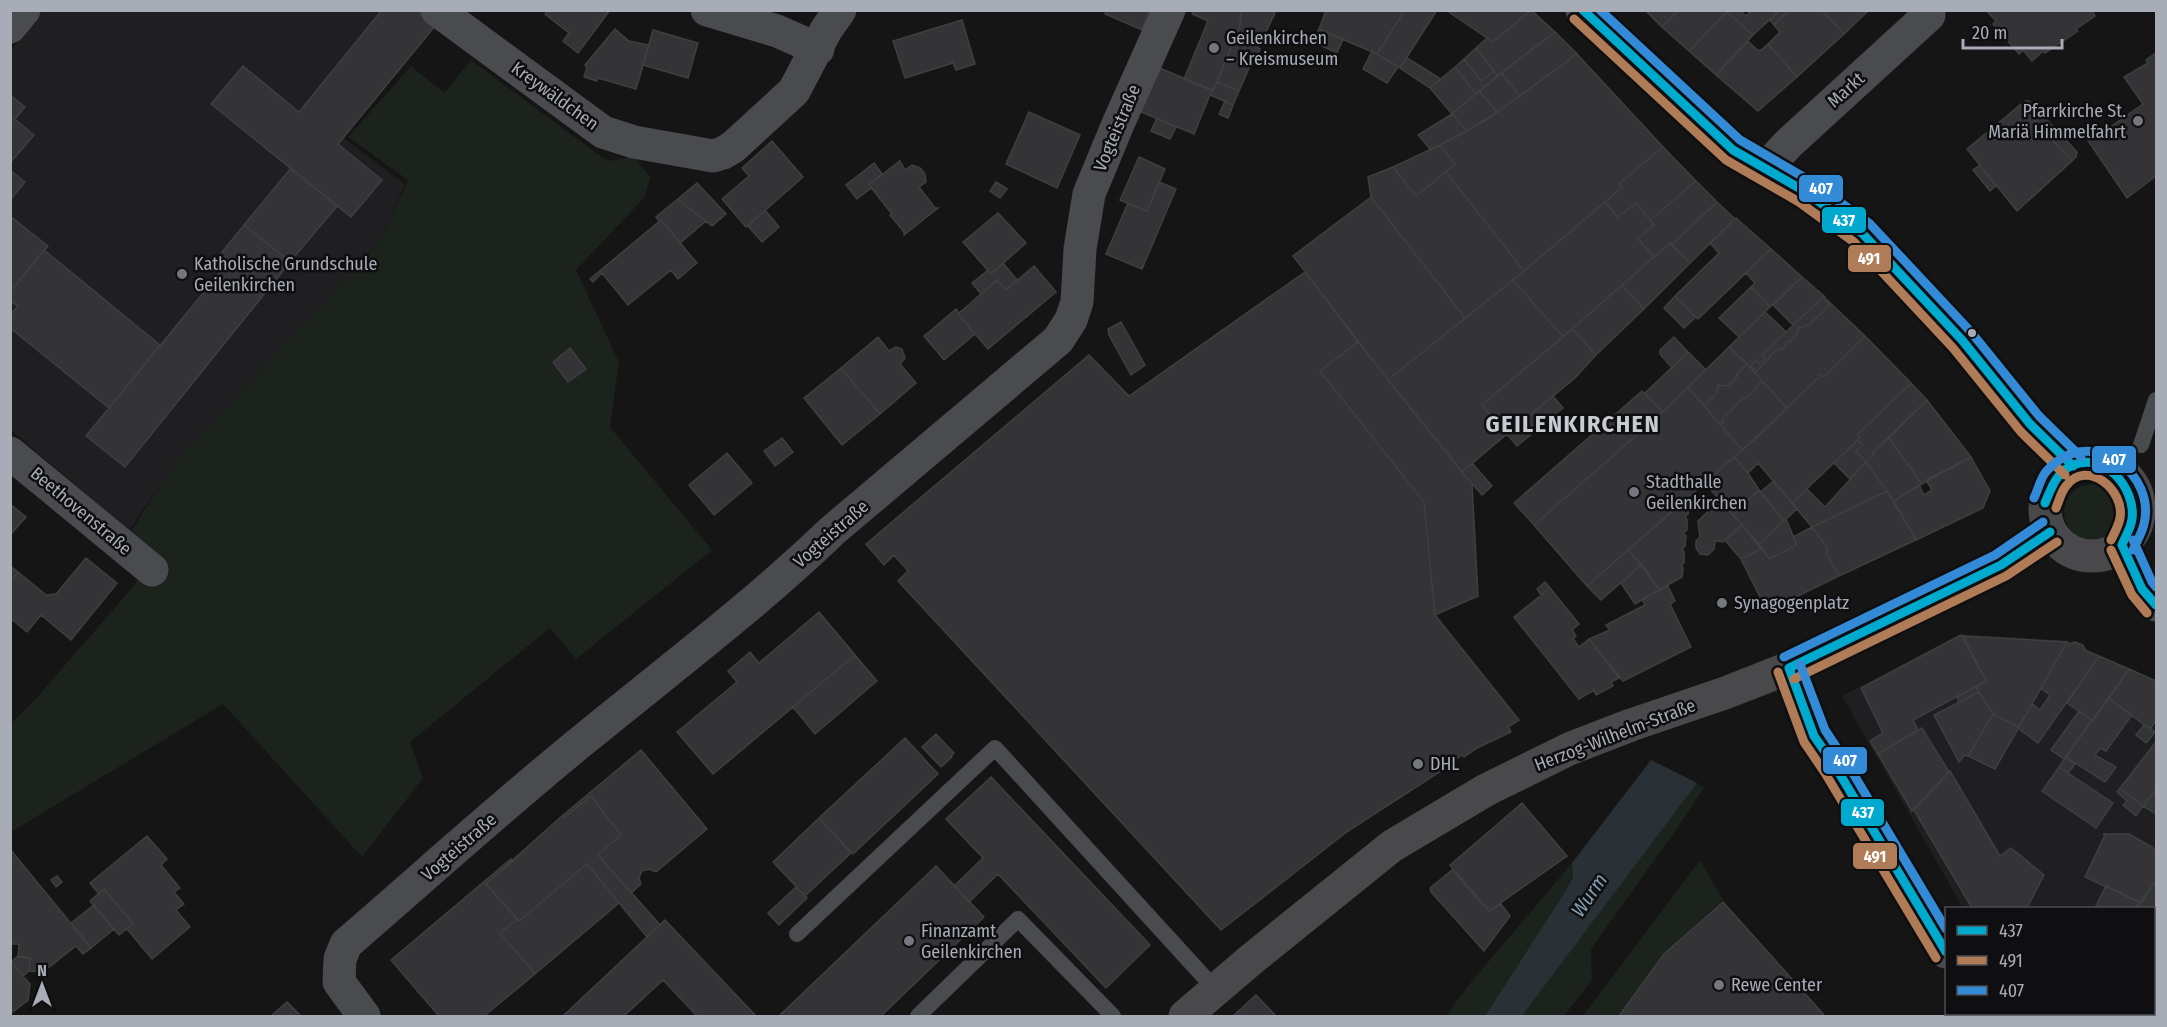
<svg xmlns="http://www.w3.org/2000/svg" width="2167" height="1027" font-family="'Fira Sans Condensed',sans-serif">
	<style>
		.built { fill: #1f1f21 }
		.green { fill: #1c221c }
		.water { fill: #293136 }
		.building { fill: #343436; stroke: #3d3f41; stroke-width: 1.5 }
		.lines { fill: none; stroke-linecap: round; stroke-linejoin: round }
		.lane { stroke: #4a4b4e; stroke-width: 16 }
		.street { stroke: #4a4b4e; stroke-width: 33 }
		.secondary { stroke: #49494c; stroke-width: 33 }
		.bus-1-casing { stroke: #0f0f11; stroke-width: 14 }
		.bus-2-casing { stroke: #0f0f11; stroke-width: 14 }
		.bus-3-casing { stroke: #0f0f11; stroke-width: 14 }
		.bus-1 { stroke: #00a9ce; stroke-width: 9 }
		.bus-2 { stroke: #b07c57; stroke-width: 9 }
		.bus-3 { stroke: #338bd7; stroke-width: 9 }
		.poi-dot { fill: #74777e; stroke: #0f0f11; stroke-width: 2 }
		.bus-dot { fill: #a7acb6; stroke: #0f0f11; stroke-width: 2 }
		.labels { text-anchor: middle; stroke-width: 5; stroke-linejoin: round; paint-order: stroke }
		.poi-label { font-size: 18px; fill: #a7acb6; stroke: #0f0f11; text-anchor: start }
		.street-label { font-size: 18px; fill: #a7acb6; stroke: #0f0f11 }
		.water-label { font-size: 20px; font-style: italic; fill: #7f9caf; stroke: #0f0f11 }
		.district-label { font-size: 24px; font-weight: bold; letter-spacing: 1.5px; fill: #c7cbd2; stroke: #0f0f11 }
		.line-badge { stroke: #0f0f11; stroke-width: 2 }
		.badge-label { font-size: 16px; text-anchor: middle; font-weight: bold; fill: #fff }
	</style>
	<rect width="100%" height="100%" fill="#151515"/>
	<!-- built -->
	<path class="built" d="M419,10L436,25L344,138L405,184L383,237L322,311L172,468L129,530L11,430V50L43,11Z
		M1960,634L2075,641L2084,645L2087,650L2156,681V1016H2025L2024,1014H2154V908H1963L1842,696Z"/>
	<!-- green -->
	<path class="green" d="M471,60L607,161L634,157L650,177L645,197L576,270L619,362L610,427L712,550L576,659L550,628L410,742L423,778L362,857L223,704L11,832V724L31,704L133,587L156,553L131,531L173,465L382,239L408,180L348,137L411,66L444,93Z
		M2064 512a28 28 0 1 1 56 0a28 28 0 1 1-56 0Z
		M1697,783L1704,788L1671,837L1591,949L1592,980L1564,1016H1522Z
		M1700,860L1723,900L1663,955L1618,1016H1583Z
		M1572,863L1573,877L1563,895L1485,1016H1446L1467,987Z"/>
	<!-- water -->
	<path class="water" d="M1651,760L1697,783L1522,1016H1485L1563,895L1573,877L1572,863Z"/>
	<!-- building -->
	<path class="building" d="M382,10H416L435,26L338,144L382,180L351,217L211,104L243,66L299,112Z
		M547,10H610L578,53L563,41L569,33L545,14Z
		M1107,10H1150L1142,30L1105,14Z
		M1194,10H1241L1240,25L1213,91L1184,79L1208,21L1192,14Z
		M1241,10H1270L1275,13L1258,48L1260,49L1255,62L1252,61L1239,91L1217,82L1240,25Z
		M1326,10H1405L1377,54L1319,29Z
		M1405,10H1437L1400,68L1377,54Z
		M1446,10H1531L1493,42Z
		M1531,10L1555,32L1498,76L1476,48L1487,38L1493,42Z
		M1645,10H1679L1662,27Z
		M1679,10H1726L1727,12L1689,51L1662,27Z
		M1729,10H1739L1746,16L1752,10H1774L1777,13L1753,35L1727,12Z
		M1774,10H1789L1774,25L1770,20L1777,13Z
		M1789,10H1822L1844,34L1797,77L1768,44L1780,32L1774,25Z
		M1822,10H1869L1844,34Z
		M1986,10H2092L2095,16L2076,29L2078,31L2045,53L2043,51L2032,61L2023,50L2019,54L1993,24L1996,21Z
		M1727,12L1753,35L1716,75L1689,51Z
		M962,20L975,64L956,70L953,63L905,78L893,41Z
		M615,29L629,41L649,45L636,89L598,78L597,81L584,77L587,67L585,65Z
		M1319,29L1343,39L1337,53L1313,42Z
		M653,30L698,43L688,78L643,65Z
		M1555,32L1577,54L1520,96L1501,73Z
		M1748,41L1757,50H1761L1768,44L1797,77L1758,111L1716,75Z
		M1476,48L1494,71L1481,81L1464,59Z
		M1372,51L1398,67L1387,83L1363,69Z
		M2156,53V176L2127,198L2087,139L2106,130L2143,104L2124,77L2148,63L2146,60Z
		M1577,54L1663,147L1619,184L1622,187L1603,204L1524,271L1446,172L1455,164L1440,145L1488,119Z
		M1407,58L1441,79L1430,88L1400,68Z
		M1464,59L1481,81L1494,71L1498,76L1476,94L1455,67Z
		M1157,67L1212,90L1194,134L1139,111Z
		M1455,67L1476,94L1452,114L1430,88Z
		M1501,73L1520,96L1497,112L1479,91Z
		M1217,82L1239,91L1233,105L1210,95Z
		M1479,91L1497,112L1467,131L1452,114Z
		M10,95L25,107L15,119L10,115Z
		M1225,101L1233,105L1228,118L1219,114Z
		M2026,101H2029L2077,152L2076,157L2072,161L2020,105Z
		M2020,105L2072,161L2017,211L1967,149Z
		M1029,112L1080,135L1057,188L1006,164Z
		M1452,114L1467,131L1431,150L1418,135Z
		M10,115L34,135L10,163Z
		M1157,118L1176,127L1170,139L1151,131Z
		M772,141L803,177L746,227L722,199L749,176L742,168Z
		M1440,145L1455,164L1416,196L1393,167Z
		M1663,147L1696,181L1650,220L1636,203L1618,217L1605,202L1622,187L1619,184Z
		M1139,157L1165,169L1147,211L1120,200Z
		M900,161L905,170L912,165L920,168L925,174L926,182L919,187L935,208H938L904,235V232L890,215L892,214L869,185Z
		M874,163L882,174L869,185L871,188L857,199L846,185Z
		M1980,165L1996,186L1990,191L1973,170Z
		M1393,167L1416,196L1446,172L1524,271L1465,318L1371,197L1368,177Z
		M291,168L337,206L290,262L244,225Z
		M10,170L25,182L10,200Z
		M1696,181L1717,202L1671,245L1670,243L1654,257L1638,239L1654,225L1650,220Z
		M996,182L1007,189L1000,198L990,191Z
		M1159,182L1176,189L1142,269L1106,254L1128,203L1147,211Z
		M697,183L726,214L712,226L678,199Z
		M1371,197L1465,318L1388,380L1293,256Z
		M678,199L706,221L680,243L661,220L659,221L656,217Z
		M1605,202L1618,217L1636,203L1654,225L1638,239L1654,257L1563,337L1513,280Z
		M1717,202L1735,219L1690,263L1671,245Z
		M765,210L779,227L762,242L748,226Z
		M998,213L1026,243L991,274L963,242Z
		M10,216L48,246L10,292Z
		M1736,218L1771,249L1698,319L1675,296L1719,253L1710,243Z
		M661,220L697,263L678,279L671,270L628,305L602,273L593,282L590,279Z
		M244,225L290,262L125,467L86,436L227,264L218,257Z
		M1670,243L1690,263L1644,309L1622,285Z
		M1771,249L1802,277L1770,307L1751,287L1755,283L1746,273Z
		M44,250L160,345L109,408L10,328V315L18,306L10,301V292Z
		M1003,263L1017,280L1006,290L997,280L981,294L972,283L987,271L991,274Z
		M1034,266L1056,292L988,349L958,314L997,280L1006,290Z
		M1305,272L1358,342L1320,371L1424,502L1435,615L1519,720L1508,727L1511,732L1477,748L1464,757L1462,755L1447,765V767L1348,831L1221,930L898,581L908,571L894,555L884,565L866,544L1089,355L1129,396Z
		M1802,277L1824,296L1793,325L1773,305Z
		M1513,280L1563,337L1482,405L1507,434L1462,472L1388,380Z
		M1622,285L1644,309L1596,355L1572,329Z
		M1751,287L1770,307L1739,337L1719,318Z
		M1675,296L1696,317L1684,328L1664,308Z
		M1824,296L1826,299L1825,300L1830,305L1809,325L1798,328V332L1791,341H1788L1783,349L1776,350L1755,373L1751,366L1756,360L1759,364L1765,358L1762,355Z
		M1826,299L1865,336L1824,377L1821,375L1787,408L1755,373L1776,350L1783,349L1788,341H1791L1798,332V328L1809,325L1830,305L1825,300Z
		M956,309L959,313L958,314L975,334L944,360L924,336Z
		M1765,312L1786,332L1762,355L1765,358L1759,364L1756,360L1751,366L1755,369L1753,370L1729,347Z
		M1121,322L1145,365L1131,375L1109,335L1108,329Z
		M1572,329L1596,355L1575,378L1507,434L1482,405Z
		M1865,336L1911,383L1857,435L1860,438L1792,503L1758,463L1748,473L1734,457L1761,434L1821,375L1824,377Z
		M878,337L889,351L896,347L902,349L905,358L900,364L916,383L880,414L841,368Z
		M1674,337L1688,352L1672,368L1660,354V350Z
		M1358,342L1472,484L1478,596L1435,615L1424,502L1320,371Z
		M1729,347L1747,364L1737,374L1736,378L1728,386L1718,385L1717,393L1704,406L1688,387Z
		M570,348L586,369L568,382L553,362Z
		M1688,352L1706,370L1663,412L1645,393Z
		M1747,364L1764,383L1759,384L1756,389L1746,398H1743L1730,412L1725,414L1722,420L1724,422L1720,424L1704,406L1717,393L1718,385L1728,386L1736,378L1737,374Z
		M841,368L880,414L842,445L804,398Z
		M1764,383L1787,408L1742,450L1720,424L1724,422L1722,420L1725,414L1730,412L1743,398H1746L1756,389L1759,384Z
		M1911,383L1927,400L1873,452L1874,454L1866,462L1856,451L1863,445L1858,440L1860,438L1857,435Z
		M1688,387L1742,450L1587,586L1534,525L1663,412Z
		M1642,391L1663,412L1534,525L1514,503Z
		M1553,396L1563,408L1517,446L1507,434Z
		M1927,400L1971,457L1922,484L1889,438Z
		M782,438L793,452L775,466L764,451Z
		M1889,438L1922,484L1894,501L1866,462L1874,454L1873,452Z
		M1858,440L1863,445L1856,451L1866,462L1850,479L1834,463Z
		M727,453L752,483L714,515L689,485Z
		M1734,457L1748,473L1759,490L1733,515L1705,483Z
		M1971,457L1990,491L1983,508L1916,540L1894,501L1919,485L1924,495L1932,490L1926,480Z
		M1866,462L1887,491L1812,527L1792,503L1807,489L1825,507Z
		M1472,463L1492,486L1482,495L1462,472Z
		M1774,481L1797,509L1784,521L1760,492Z
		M1759,490L1784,521L1759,544L1733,515Z
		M1887,491L1916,540L1839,576L1826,552L1828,551L1824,543L1812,527Z
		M1686,500L1689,503L1688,514L1685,517L1687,520V530L1683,533L1686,536L1685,546L1682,549L1684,552V563L1681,565L1683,568L1682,577L1659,590L1642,565L1628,550Z
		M1720,500L1742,525L1723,542L1715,541L1714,549L1708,555L1700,554L1696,548V541L1700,537L1698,521Z
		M10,504L26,517L10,535Z
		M1786,519L1797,545L1769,559L1759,544Z
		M1742,525L1761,549L1741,559L1725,540Z
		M1812,527L1824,543L1828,551L1826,552L1839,576L1767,611L1741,559L1763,548L1769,559L1797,545L1793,537Z
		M1628,550L1641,565L1601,600L1587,586Z
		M86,558L117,583L71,640L41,615L27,632L10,618V582L18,572L46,595L56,594Z
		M1641,565L1659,590L1635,604L1621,583Z
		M10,566L18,572L10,582Z
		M1545,582L1550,588L1541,595L1537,589Z
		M1668,586L1675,601L1670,604L1691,647L1623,681L1589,639L1610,630L1606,625L1645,605L1642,599Z
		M1550,588L1579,624L1572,630L1576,636L1573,639L1579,647L1589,639L1619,678L1611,682L1613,686L1596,695L1594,690L1579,699L1514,617Z
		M819,612L855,655L713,774L677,732L737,682L728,671L750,652L759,663Z
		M1961,635L1986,681L1913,720L1918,730L1878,754L1870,741L1883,733L1861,688Z
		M1963,636L2067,642L2019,727L1993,714L1976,687L1986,681Z
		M2067,642L2070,644L2075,642L2083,645L2085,650L2099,656L2038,743L2018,728L2032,704L2040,710L2050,695L2041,688Z
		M855,655L877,681L815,734L793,707Z
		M2099,656L2129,669L2093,721L2067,703Z
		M2129,669L2156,681V721L2150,729L2108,698Z
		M1976,687L1979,692L1959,702L1957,697Z
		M1979,692L1993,714L1968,756L1965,755L1959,762L1934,715Z
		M2108,698L2132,715L2106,751L2100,748L2095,755L2116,767L2105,782L2066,757Z
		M2079,711L2092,720L2064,759L2051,750Z
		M1993,714L2019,727L1995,769L1968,756Z
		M2144,725L2155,732L2146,743L2136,735Z
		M1922,728L1949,772L1911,812L1912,811L1878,754Z
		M936,734L954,753L951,756L952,757L941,767L922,747Z
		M905,738L938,774L853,854L819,818Z
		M2156,742V789L2143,806L2120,788Z
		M641,750L707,829L656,872L649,869L642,871L639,878L641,884L631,893L598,855L621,835L591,796L564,818L562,816Z
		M2066,757L2075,764L2068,773L2059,767Z
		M2059,767L2113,803L2096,828L2042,791Z
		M1950,771L2000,856L2011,848L2044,875L2027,908H1972L1914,810Z
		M991,777L1150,945L1106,988L998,874L969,902L954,886L983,858L946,819Z
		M2120,788L2143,806L2136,816L2123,805L2127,801L2117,792Z
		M2156,789V814L2143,806Z
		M591,796L621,835L598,855L660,925L647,937L587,864L519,921L486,884L562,816L564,818Z
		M1522,803L1567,856L1489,911L1450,865Z
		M819,818L851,853L805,896L773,862Z
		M2103,834H2129L2152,847L2156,852V881L2141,903L2085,877L2105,835Z
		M147,836L167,859L161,865L180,888L174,892L184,904L176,910L190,927L152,959L127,929L133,924L104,889L99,894L90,883Z
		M10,849L91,948L83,954L76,946L43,972L29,971L30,958L18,957L19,944H10Z
		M511,859L513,861L486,884L517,919L500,933L535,974L484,1016H439L391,960Z
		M587,864L619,903L535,974L500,933L517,919L519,921Z
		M936,866L984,917L881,1016H779Z
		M1452,870L1489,911L1501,904L1510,916L1484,951L1431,892L1430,888Z
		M57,876L62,882L56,887L51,880Z
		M2156,881V919L2154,918V908H2136Z
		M2106,886L2141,903L2136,908H2095Z
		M796,887L807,898L779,925L768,913Z
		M104,889L133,924L119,935L90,901Z
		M1723,902L1825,1016H1619L1664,954Z
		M94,905L114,929L91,948L71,923Z
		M665,920L756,1016H697L663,980L624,1016H563Z
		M18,956L30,958L29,971L23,976L11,962Z
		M11,962L30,984L28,1000L10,1014Z
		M1256,995L1276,1016H1233Z
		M287,1002L301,1016H271Z
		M2114,1014H2145L2147,1016H2109Z"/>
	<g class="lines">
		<!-- lane -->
		<path class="lane" d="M2141,445L2156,400
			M797,934L995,748L1216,990
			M918,1016L1018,919L1113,1016"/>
		<!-- street -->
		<path class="street" d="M437,10L603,132L634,142L713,156L723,153L733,147L794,91L826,30L840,10
			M707,10L777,31L818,49
			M10,27L24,10
			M1766,168L1788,144L1929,15
			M10,453L152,570
			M1789,668L1814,736L1835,766L1946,952
			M2154,975L2156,972
			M1983,1014L1985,1016
			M364,1016L339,982L340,959L346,944C426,875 505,803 588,736C670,669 755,605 832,531L1058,340L1071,320L1077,302L1080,249L1089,194L1118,124L1169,10
			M2075,1016L2081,1014"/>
		<!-- secondary -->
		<path class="secondary" d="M1582,10L1733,150L1806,192L1862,233L1962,340L2030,424L2073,466
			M2045 509a47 47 0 1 1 94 0a47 47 0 1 1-94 0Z
			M2122,545L2142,589L2156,605
			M1185,1016L1253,958L1392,846L1486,790L1569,749L1631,725L1725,693L1789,668L2001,565L2050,532"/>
		<defs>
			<path id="bus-1" d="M1583,10L1733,150L1806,192L1862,233L1962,340L2030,424L2073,466
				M2045,503C2051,489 2056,473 2071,466C2104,450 2136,488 2132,519C2131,528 2125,537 2122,545
				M2122,545L2142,589L2156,605
				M1789,668L1814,736L1835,766L1946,952
				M1789,668L2001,565L2050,532"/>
			<path id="bus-2" d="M1574,19L1726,160L1799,202L1854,242L1953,348L2021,432L2065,475
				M2056,508C2059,501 2061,492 2066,486C2087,458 2125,490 2120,518C2119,525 2114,534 2111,540
				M2111,550L2132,595L2147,613
				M1778,672L1804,742L1825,773L1936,958
				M1794,679L2006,576L2057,542"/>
			<path id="bus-3" d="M1600,10L1740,140L1812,182L1870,224L1971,332L2039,416L2081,457
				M2034,498C2038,490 2040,480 2045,473C2048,469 2052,466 2055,463C2096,429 2156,475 2144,524C2142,533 2137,541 2133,550
				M2133,540L2152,582L2156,587
				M1784,657L1995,555L2043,522
				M1800,664L1825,730L1845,760L1946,929"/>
		</defs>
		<!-- bus-1 casing -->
		<use href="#bus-1" class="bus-1-casing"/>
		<!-- bus-2 casing -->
		<use href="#bus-2" class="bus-2-casing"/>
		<!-- bus-3 casing -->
		<use href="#bus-3" class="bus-3-casing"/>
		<!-- bus-1 -->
		<use href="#bus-1" class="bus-1"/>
		<!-- bus-2 -->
		<use href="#bus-2" class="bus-2"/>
		<!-- bus-3 -->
		<use href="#bus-3" class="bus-3"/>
	</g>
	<!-- markers -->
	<g class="poi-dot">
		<circle cx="1214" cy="48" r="6"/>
		<circle cx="2138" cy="121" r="6"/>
		<circle cx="182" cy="274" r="6"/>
		<circle cx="1634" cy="492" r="6"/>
		<circle cx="1722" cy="603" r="6"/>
		<circle cx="1418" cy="764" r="6"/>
		<circle cx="909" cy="941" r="6"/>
		<circle cx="1719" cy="985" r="6"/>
	</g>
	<circle class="bus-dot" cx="1972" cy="333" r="5"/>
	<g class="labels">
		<!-- poi labels -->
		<g class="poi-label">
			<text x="1226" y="44">Geilenkirchen<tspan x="1226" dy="21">– Kreismuseum</tspan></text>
			<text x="2126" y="117" text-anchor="end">Pfarrkirche St.<tspan x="2126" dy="21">Mariä Himmelfahrt</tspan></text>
			<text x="194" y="270">Katholische Grundschule<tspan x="194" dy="21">Geilenkirchen</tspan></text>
			<text x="1646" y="488">Stadthalle<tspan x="1646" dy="21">Geilenkirchen</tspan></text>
			<text x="1734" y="609">Synagogenplatz</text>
			<text x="1430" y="770">DHL</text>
			<text x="921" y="937">Finanzamt<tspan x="921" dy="21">Geilenkirchen</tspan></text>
			<text x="1731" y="991">Rewe Center</text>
		</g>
		<!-- street labels -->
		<g class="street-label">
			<text transform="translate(1846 90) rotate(-42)" y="6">Markt</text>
			<text transform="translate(555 96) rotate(36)" y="6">Kreywäldchen</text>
			<text transform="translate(1117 128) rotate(-67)" y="6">Vogteistraße</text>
			<text transform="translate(81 511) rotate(40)" y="6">Beethovenstraße</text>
			<text transform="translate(831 534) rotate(-41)" y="6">Vogteistraße</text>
			<text transform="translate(1615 735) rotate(-21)" y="6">Herzog-Wilhelm-Straße</text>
			<text transform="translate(459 847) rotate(-41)" y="6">Vogteistraße</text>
		</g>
		<!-- water labels -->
		<g class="water-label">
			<text transform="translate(1589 895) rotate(-56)" y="7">Wurm</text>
		</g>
		<!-- district labels -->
		<g class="district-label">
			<text x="1573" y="432">GEILENKIRCHEN</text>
		</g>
	</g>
	<g class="line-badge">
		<rect x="1798" y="174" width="46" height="29" rx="6" fill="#338bd7"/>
		<rect x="1821" y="206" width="46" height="28" rx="6" fill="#00a9ce"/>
		<rect x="1847" y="244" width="45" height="29" rx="6" fill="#b07c57"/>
		<rect x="2091" y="445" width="46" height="29" rx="6" fill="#338bd7"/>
		<rect x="1822" y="746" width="46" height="29" rx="6" fill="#338bd7"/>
		<rect x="1840" y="798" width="45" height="29" rx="6" fill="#00a9ce"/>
		<rect x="1852" y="842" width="46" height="28" rx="6" fill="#b07c57"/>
	</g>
	<g class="badge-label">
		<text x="1821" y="194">407</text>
		<text x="1844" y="226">437</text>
		<text x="1869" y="264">491</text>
		<text x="2114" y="465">407</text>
		<text x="1845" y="766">407</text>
		<text x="1863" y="818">437</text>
		<text x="1875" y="862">491</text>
	</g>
	<!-- border -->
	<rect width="2167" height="1027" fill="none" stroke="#a7acb6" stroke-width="24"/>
	<!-- legend -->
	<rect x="1945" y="907" width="210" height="108" fill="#0f0f11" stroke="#4c4e53" stroke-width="1.5"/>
	<rect x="1957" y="926" width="30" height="9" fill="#00a9ce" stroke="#4c4e53" stroke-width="1.5"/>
	<text x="1999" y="937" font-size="18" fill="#a7acb6">437</text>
	<rect x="1957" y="956" width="30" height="9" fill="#b07c57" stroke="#4c4e53" stroke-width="1.5"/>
	<text x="1999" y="967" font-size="18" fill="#a7acb6">491</text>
	<rect x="1957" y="986" width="30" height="9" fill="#338bd7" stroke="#4c4e53" stroke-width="1.5"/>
	<text x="1999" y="997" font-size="18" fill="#a7acb6">407</text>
	<!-- north arrow -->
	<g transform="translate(42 985)" stroke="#0f0f11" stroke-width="4.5" paint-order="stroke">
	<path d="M0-4.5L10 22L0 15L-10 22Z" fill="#a7acb6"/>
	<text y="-9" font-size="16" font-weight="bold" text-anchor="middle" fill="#a7acb6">N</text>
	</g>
	<!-- scale -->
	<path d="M1963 39v9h99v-9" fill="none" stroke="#a7acb6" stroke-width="3"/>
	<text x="1972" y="39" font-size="18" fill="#a7acb6" stroke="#0f0f11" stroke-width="4.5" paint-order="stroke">20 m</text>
</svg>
